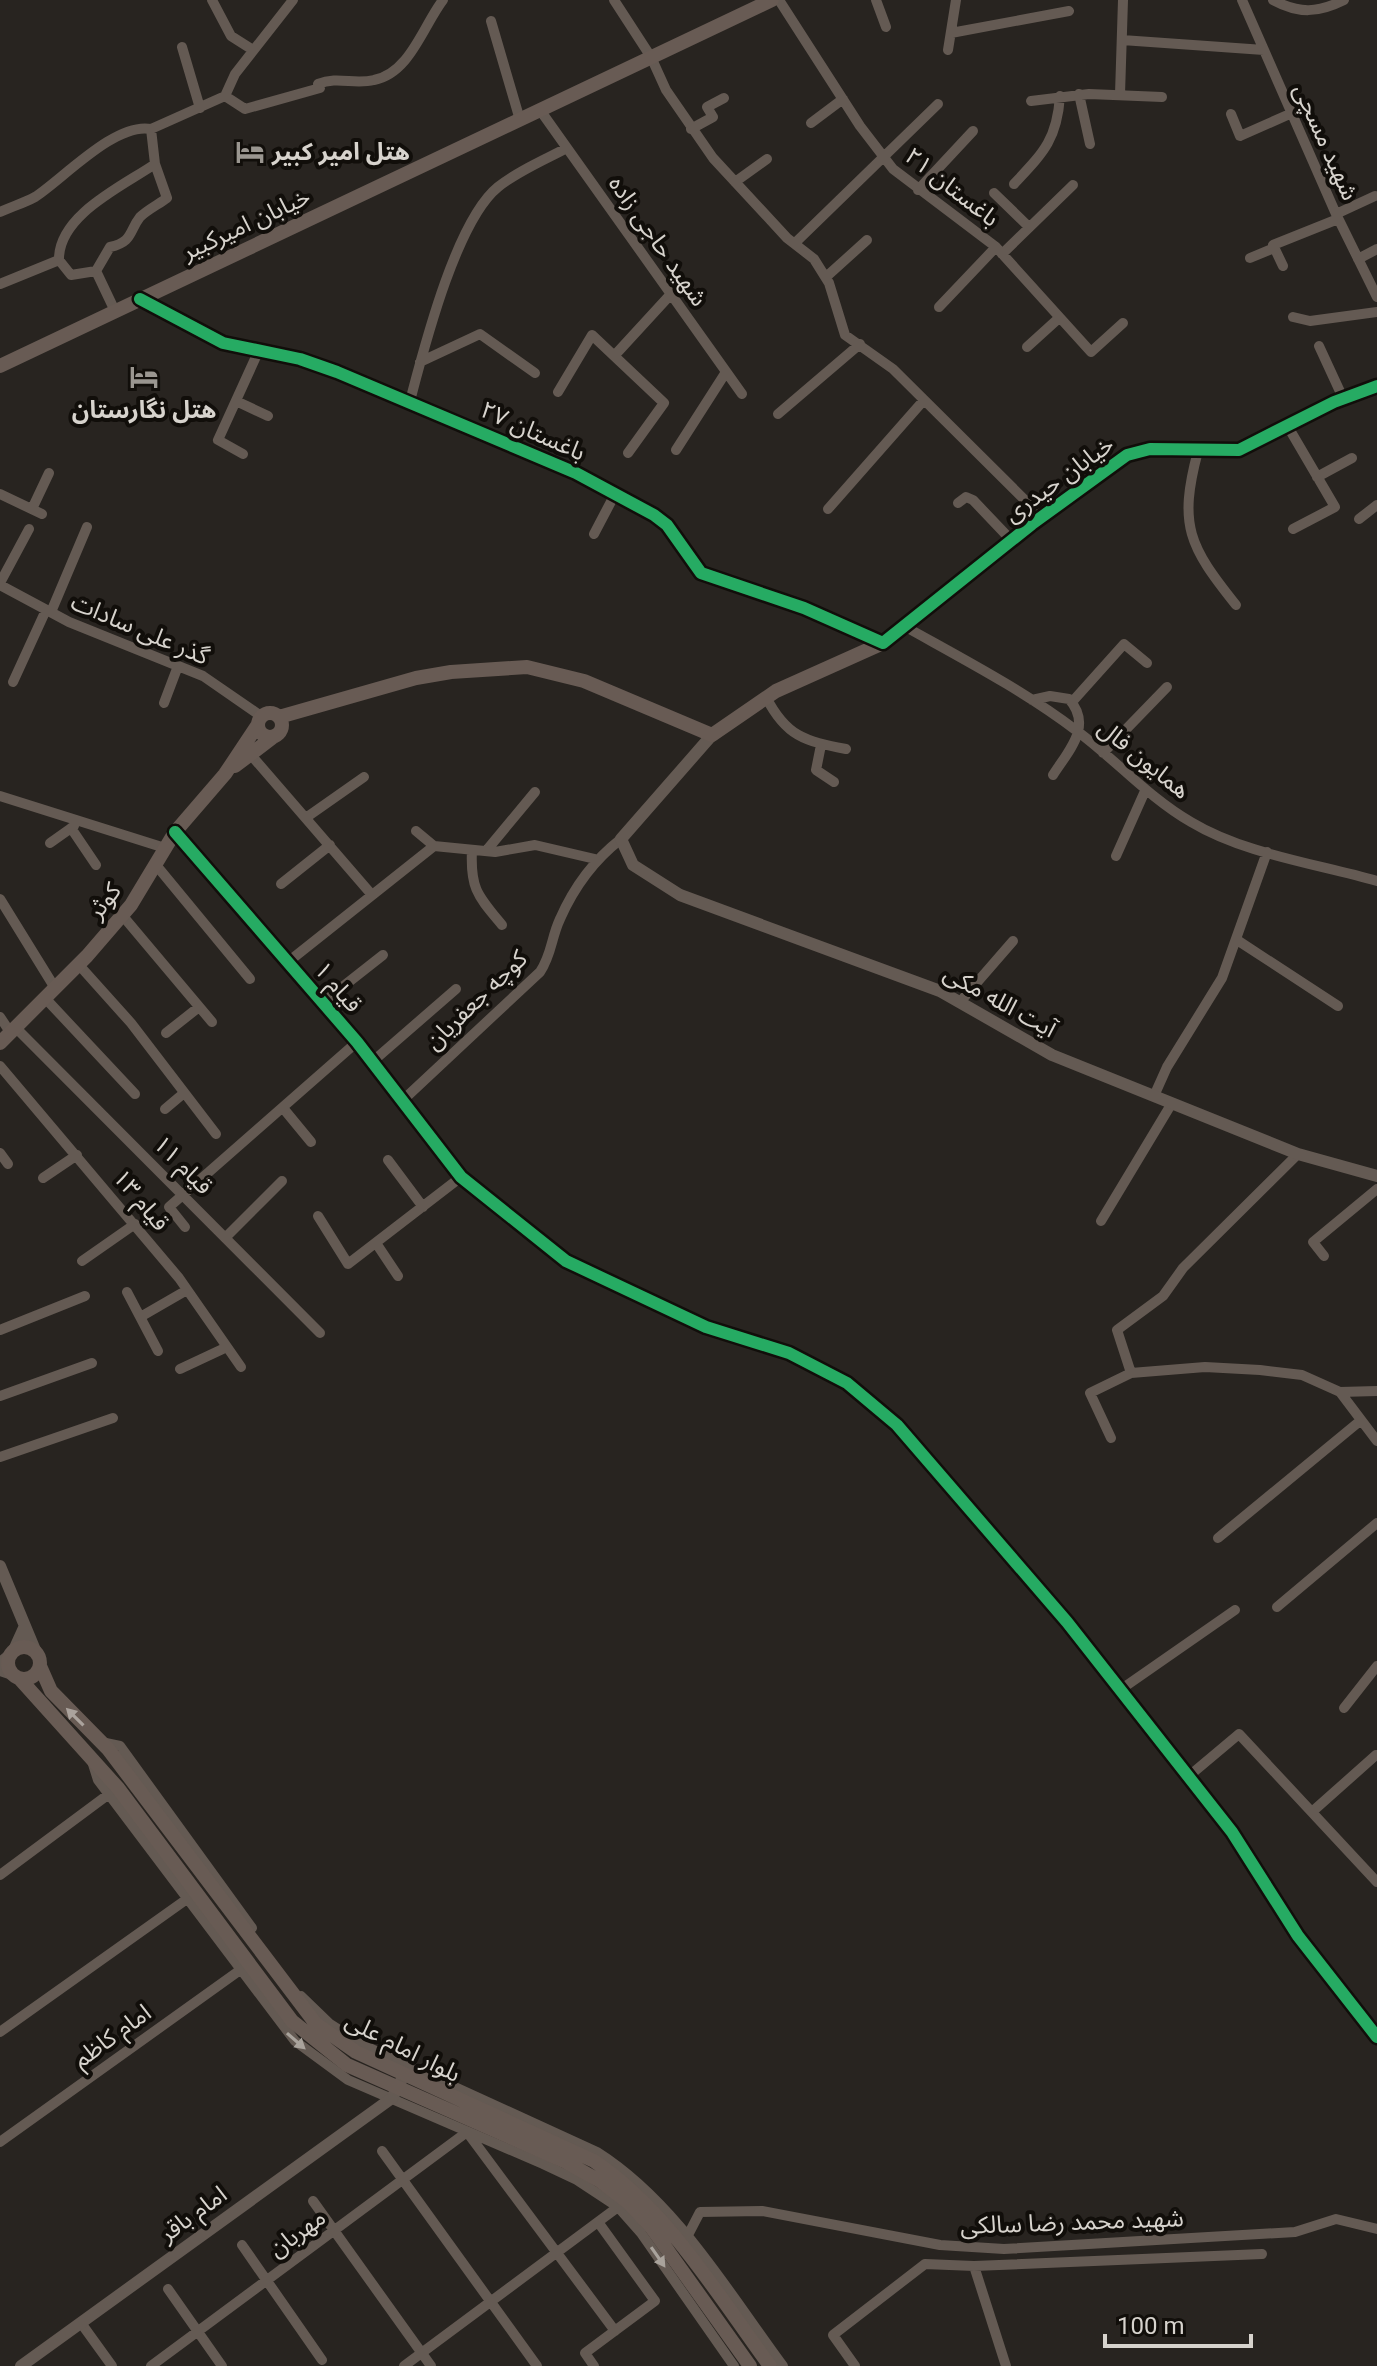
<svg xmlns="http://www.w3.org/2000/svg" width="1377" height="2366" font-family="Roboto,'Noto Sans Arabic',sans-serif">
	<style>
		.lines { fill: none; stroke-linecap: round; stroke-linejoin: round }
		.minor { stroke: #645a53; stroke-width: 10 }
		.tertiary { stroke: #645a53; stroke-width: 12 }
		.secondary { stroke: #685b54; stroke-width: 14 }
		.cycleway-casing { stroke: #110e0a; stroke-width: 17 }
		.cycleway { stroke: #26ab63; stroke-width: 12 }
		.oneway { fill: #aba39d }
		.oneway2 { fill: #a9a39c }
		.labels { text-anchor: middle; stroke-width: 8; stroke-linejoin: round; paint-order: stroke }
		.street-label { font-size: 24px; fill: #d7d3cd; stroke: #110e0a }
		.poi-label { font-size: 24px; font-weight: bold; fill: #d7d3cd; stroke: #110e0a; text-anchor: start }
	</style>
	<rect width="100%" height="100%" fill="#282420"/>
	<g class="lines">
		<!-- minor -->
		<path class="minor" d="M212,0L231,36L253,50
			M614,0L651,57L666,90L713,158L787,238L814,259L829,283L845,335L893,369L1042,517
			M779,0L860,126L893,169L996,247L1091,352L1123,323
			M876,0L886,27
			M1242,0L1336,214L1377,297
			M1273,0C1299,14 1318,13 1344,0
			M491,21L520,120
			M951,33L1069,11
			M1122,40L1264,50
			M182,47L200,108
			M948,50L956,0
			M1079,94L1090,144
			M1120,94L1123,0
			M225,96L245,109L320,88L318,84C338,76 354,85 374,80C410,73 423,26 443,0
			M1031,101L1089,94L1162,97
			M540,110L742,394
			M1231,114L1240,136L1292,113
			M811,123L843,99
			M691,129L713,117L707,107L724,98
			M735,182L767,159
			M1014,184C1043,153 1057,140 1060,96
			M918,190L973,131
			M994,193L1029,227
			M0,212C11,207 24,203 35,197C63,179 115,122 151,129L225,96L235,74L293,0
			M1336,214L1375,196
			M795,243L938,104
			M1002,254L1073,185
			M1250,258L1274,248
			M1358,259L1377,249
			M59,260C58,215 123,186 155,164
			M59,260L71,275L96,271L115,311
			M1283,266L1273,245L1338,219
			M96,271L110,247C133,242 129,231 140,217C147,210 159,204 167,198L155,164L151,129
			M826,277L867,240
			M0,284L59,260
			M140,299L223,343L300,359L337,372L576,473L654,515L667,525L701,573L804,608L883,643
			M939,307L996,247
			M1293,317L1310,321L1377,312
			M1319,346L1343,398
			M1027,347L1059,318
			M615,355L671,294
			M420,362L480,334L535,373
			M558,392L592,335L664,403L628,453
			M236,401L268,416
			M410,401C424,348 456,221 498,187C518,171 544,160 567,148
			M778,414L860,344
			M1287,425L1335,507L1293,529
			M676,450L726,372
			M1198,451C1178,526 1189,546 1236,605
			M243,454L218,440L259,350
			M1317,477L1352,458
			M0,494L42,514
			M958,503L966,497L973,500L1012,541
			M32,509L49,473
			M828,509L924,400
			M1359,519L1377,505
			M594,534L615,494
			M0,583L29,529
			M0,585L69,622L203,676L261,716
			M51,612L87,527
			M904,626C963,659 1023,690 1077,731C1116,760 1148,797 1191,822C1244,854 1318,864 1377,881
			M13,682L46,610
			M766,697C786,736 804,741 846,749
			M1032,700L1050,696L1069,699C1093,726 1069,750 1053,775
			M1072,702L1124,644L1147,663
			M164,703L178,666
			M821,745L816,770L834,782
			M1103,753L1167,687
			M251,755L372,895
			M0,796L165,848
			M307,817L364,777
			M71,828L96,865
			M416,831L434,846
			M175,832L357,1042L461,1177L566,1261L706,1327L789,1353L847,1383L897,1425L1067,1622L1232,1832L1298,1936L1377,2037
			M50,843L74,826
			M472,850C470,889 478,896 502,925
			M486,851L535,792
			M1116,856L1145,791
			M156,865L250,979
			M281,884L330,845
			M0,899L55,988
			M122,915L212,1022
			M1237,940L1338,1006
			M288,962L434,846L495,852L535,845L595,859
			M79,965L131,1023L216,1134
			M45,998L135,1094
			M960,1002L1013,941
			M322,1003L383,955
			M0,1017L10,1032
			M15,1027L320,1333
			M166,1033L199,1007
			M372,1062L456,989
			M0,1066L179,1278L241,1367
			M1154,1096L1167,1067L1222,978L1267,852
			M402,1101L540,972C552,954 551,938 560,919C574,887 594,860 621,839
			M283,1108L311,1142
			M165,1109L184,1093
			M0,1153L8,1164
			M1298,1154L1183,1268L1163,1296L1117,1330L1131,1373L1205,1367L1260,1370L1302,1375L1340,1392L1377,1391
			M388,1160L423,1207
			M43,1178L77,1155
			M318,1216L348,1264L461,1177
			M1101,1221L1172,1103
			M185,1227L169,1207L357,1042
			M226,1237L282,1181
			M376,1243L398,1276
			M1324,1256L1313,1242L1377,1189
			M82,1261L135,1224
			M127,1292L158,1351
			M142,1316L187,1290
			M0,1330L85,1296
			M180,1369L227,1347
			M1340,1392L1377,1441
			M0,1396L92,1363
			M1111,1438L1090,1393L1131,1373
			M0,1457L113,1418
			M1218,1538L1360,1421
			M1277,1607L1377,1523
			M0,1662L10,1654
			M0,1671L15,1676
			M1120,1690L1235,1610
			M1344,1708L1377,1666
			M101,1742L120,1746L252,1928
			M92,1761L98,1780L295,2041L348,2080L543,2164L577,2180L618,2207L641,2233L734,2366
			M1189,1776L1239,1734L1377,1882
			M1313,1811L1376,1755
			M0,1875L109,1794
			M301,1996L330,2024L363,2045L597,2152C676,2202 728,2292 783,2366
			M0,2032L187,1899
			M0,2142L243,1968
			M382,2151L537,2366
			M313,2201L431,2366
			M687,2237L700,2212L762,2211L940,2245L1004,2249L1295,2232L1336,2219L1377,2229
			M242,2245L322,2360
			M974,2266L1006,2366
			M168,2289L222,2366
			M81,2323L112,2366
			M151,2366L467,2132L615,2331
			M404,2366L618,2207
			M594,2366L585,2353L655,2301L598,2222
			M855,2366L833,2335L925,2264L974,2266L1262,2254"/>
		<!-- tertiary -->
		<path class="tertiary" d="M883,643L1032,524L1127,455L1150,449L1239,450L1334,402L1377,386
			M712,735L621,839L633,865L680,895L940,991L1052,1055L1298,1154L1377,1176
			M0,1566L35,1650
			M14,1650L24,1628
			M21,2366L392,2098L401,2081"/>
		<!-- secondary -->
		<path class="secondary" d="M0,366L772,0
			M258 725a12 12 0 1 1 24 0a12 12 0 1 1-24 0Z
			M279,717L416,678L451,672L527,667L584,681L712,735L776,691L883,643
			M235,766L272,738
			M0,1043L87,956L131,905L175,832L225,774L257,726
			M8 1663a16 16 0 1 1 32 0a16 16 0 1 1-32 0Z
			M40,1666L51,1691L108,1749L316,2024L356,2052L594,2161C668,2211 717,2294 770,2366
			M19,1678L118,1788L292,2021L347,2065L564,2161L600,2181L629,2203L651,2227L750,2366"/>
		<defs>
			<path id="cycleway" d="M140,299L223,343L300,359L337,372L576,473L654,515L667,525L701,573L804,608L883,643L1032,524L1127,455L1150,449L1239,450L1334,402L1377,386
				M175,832L357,1042L461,1177L566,1261L706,1327L789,1353L847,1383L897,1425L1067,1622L1232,1832L1298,1936L1377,2037"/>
		</defs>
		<!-- cycleway casing -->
		<use href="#cycleway" class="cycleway-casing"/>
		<!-- cycleway -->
		<use href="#cycleway" class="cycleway"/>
	</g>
	<!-- one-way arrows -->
	<defs><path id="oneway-solid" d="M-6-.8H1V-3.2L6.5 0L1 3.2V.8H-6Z" transform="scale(2)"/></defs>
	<use class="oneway" href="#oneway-solid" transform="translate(75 1717) rotate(-135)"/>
	<g class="oneway2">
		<use href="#oneway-solid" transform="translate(296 2041) rotate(41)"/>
		<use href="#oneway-solid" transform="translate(658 2257) rotate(55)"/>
	</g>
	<!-- icons -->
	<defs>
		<symbol id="hotel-bare" viewBox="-9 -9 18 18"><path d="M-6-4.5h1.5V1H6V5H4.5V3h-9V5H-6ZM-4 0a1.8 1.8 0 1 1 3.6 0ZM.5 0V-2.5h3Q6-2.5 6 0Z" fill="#9a9690" stroke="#110e0a" stroke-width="2.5" paint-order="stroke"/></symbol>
	</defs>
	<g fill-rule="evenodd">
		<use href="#hotel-bare" x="230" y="132" width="40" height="40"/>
		<use href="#hotel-bare" x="124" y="357" width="40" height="40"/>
	</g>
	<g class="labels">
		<!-- street labels -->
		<g class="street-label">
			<text transform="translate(1326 142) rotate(66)" y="8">شهید مسچی</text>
			<text transform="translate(952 187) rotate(38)" y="8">باغستان ۲۱</text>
			<text transform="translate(246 224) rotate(-25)" y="8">خیابان امیرکبیر</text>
			<text transform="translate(658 241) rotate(55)" y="8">شهید حاجی زاده</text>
			<text transform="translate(533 431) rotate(24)" y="8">باغستان ۲۷</text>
			<text transform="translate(1059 479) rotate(-36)" y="8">خیابان حیدری</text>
			<text transform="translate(140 629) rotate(23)" y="8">گذر علی سادات</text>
			<text transform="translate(1144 759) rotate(39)" y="8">همایون فال</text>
			<text transform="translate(104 901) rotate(-52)" y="8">کوثر</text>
			<text transform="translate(338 987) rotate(49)" y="8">قیام ۱</text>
			<text transform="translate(476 1000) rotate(-44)" y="8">کوچه جعفریان</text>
			<text transform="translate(1000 1001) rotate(29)" y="8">آیت الله مکی</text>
			<text transform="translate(183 1165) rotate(45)" y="8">قیام ۱۱</text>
			<text transform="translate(141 1200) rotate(50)" y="8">قیام ۱۳</text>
			<text transform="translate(112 2036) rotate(-36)" y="8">امام کاظم</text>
			<text transform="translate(403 2047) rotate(27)" y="8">بلوار امام علی</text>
			<text transform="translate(193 2214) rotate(-36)" y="8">امام باقر</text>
			<text transform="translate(1072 2222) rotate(-2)" y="8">شهید محمد رضا سالکی</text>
			<text transform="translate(297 2233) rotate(-36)" y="8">مهربان</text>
		</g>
		<!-- poi labels -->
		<g class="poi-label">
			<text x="272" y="160">هتل امیر کبیر</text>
			<text x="144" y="418" text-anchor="middle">هتل نگارستان</text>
		</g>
	</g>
	<!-- scale -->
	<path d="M1105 2334v12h146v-12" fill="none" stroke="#d7d3cd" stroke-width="4"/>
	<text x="1117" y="2334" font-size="24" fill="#d7d3cd" stroke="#110e0a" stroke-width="6" paint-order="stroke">100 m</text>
</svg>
